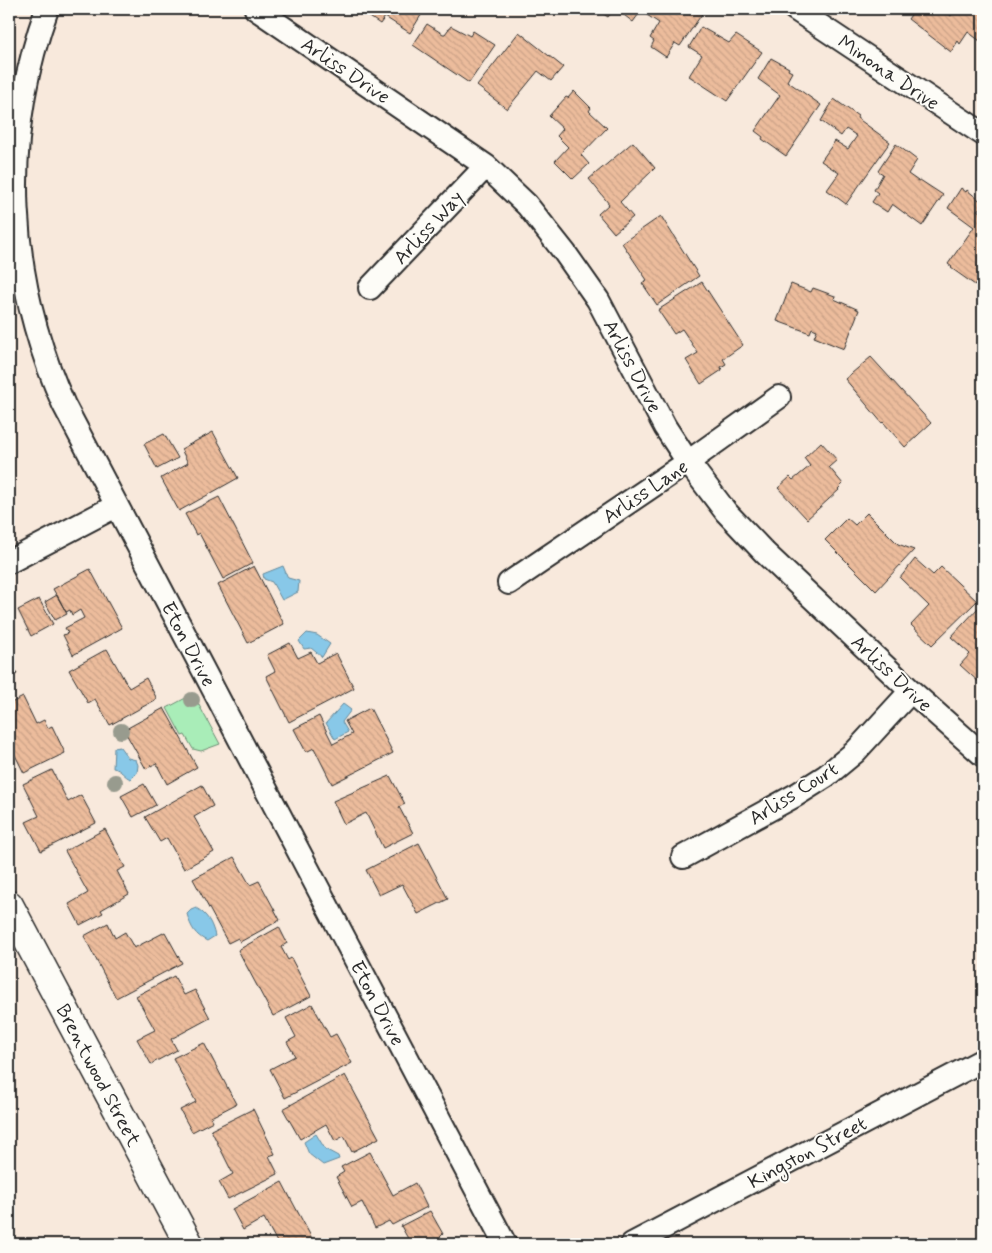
<svg xmlns="http://www.w3.org/2000/svg" width="992" height="1253" font-family="Mynerve,sans-serif">
	<style>
		.green { fill: #a9edb8; stroke: #6a8c72 }
		.water { fill: #88c8e8; stroke: #63899c }
		.building { fill: url(#building-back-hatch); stroke: #2b2b2b }
		.lines { fill: none; stroke-linecap: round; stroke-linejoin: round }
		.minor-casing { stroke: #2b2b2b; stroke-width: 26 }
		.tertiary-casing { stroke: #2b2b2b; stroke-width: 31 }
		.minor { stroke: #fdfcf7; stroke-width: 22 }
		.tertiary { stroke: #fdfcf7; stroke-width: 28 }
		.tree { fill: #989b8e }
		.labels { text-anchor: middle; stroke-width: 4; stroke-linejoin: round; paint-order: stroke }
		.street-label { font-size: 20px; fill: #2b2b2b; stroke: #fdfcf7 }
	</style>
	<defs>
		<pattern id="building-back-hatch" width="6" height="6" patternUnits="userSpaceOnUse" patternTransform="scale(1.25)"><rect width="6" height="6" fill="#ecbc9c"/><path d="M-1 5l2 2M0 0l6 6M5-1l2 2" fill="none" stroke="#cba287"/></pattern>
	</defs>
	<rect width="100%" height="100%" fill="#f8e9dc"/>
	<filter id="ink" filterUnits="userSpaceOnUse"><feTurbulence type="fractalNoise" baseFrequency=".02" numOctaves="2"/><feDisplacementMap in="SourceGraphic" scale="10" xChannelSelector="R" yChannelSelector="G"/><feConvolveMatrix kernelMatrix="1 2 1 2 8 2 1 2 1" color-interpolation-filters="sRGB"/></filter>
	<g filter="url(#ink)">
		<!-- green -->
		<path class="green" d="M193,694L220,744L201,751L193,749L185,735L182,736L167,708Z"/>
		<!-- water -->
		<path class="water" d="M283,566L288,578L299,581L298,592L282,600L272,582L264,579L263,574Z
			M307,633L317,635L330,644L322,657L311,648L304,649L299,641Z
			M343,704L351,710L342,722L348,732L335,739L326,723Z
			M120,747L128,758L136,760L138,765L137,773L131,779C124,777 121,769 113,768L114,748Z
			M196,908C207,914 212,923 215,936L207,941C195,935 191,928 187,914L191,910Z
			M316,1134L325,1149L338,1156L339,1159L323,1165L309,1154L304,1142Z"/>
		<!-- building -->
		<path class="building" d="M358,9H418L423,12L410,33L385,17L380,24Z
			M596,9H614L608,17Z
			M622,9H694L702,14L680,46L675,43L666,57L651,47L654,41L650,38L659,23L641,11L633,22L620,12Z
			M915,9H942L951,16L956,9H983V37L980,41L968,32L960,44L958,41L951,52L908,19Z
			M427,24L443,34H445L451,26L470,36L473,31L495,45L469,83L413,45Z
			M701,27L729,43L736,35L762,52L727,101L689,76L702,55L689,47Z
			M519,32L563,67L551,81L538,71L507,109L477,86Z
			M771,58L789,68L788,70L792,72L787,81L821,105L786,156L762,139L763,137L755,131L780,95L758,79Z
			M574,91L591,108L589,111L607,128L581,155L589,164L573,179L555,161L568,147L557,136L563,129L549,116L566,97L568,98Z
			M834,99L858,116L857,118L890,142L846,204L827,190L839,173L821,161L835,141L848,149L857,136L846,129L841,136L821,121Z
			M633,142L655,168L620,202L633,217L614,233L598,214L609,204L589,179Z
			M896,144L917,160L908,174L918,181L920,180L943,195L922,226L892,204L887,212L872,202L878,193L874,190L883,174L878,171Z
			M961,188L966,192L967,190L983,203V206L977,210L983,214V274L975,285L951,268L952,267L948,264L974,227L948,208Z
			M661,216L699,276L657,305L642,283L647,280L622,243Z
			M702,282L743,345L723,359L726,364L721,367L722,370L701,384L686,360L698,353L682,329L674,334L658,310Z
			M791,284L811,292L813,288L835,296L834,299L859,310L844,349L814,337L817,330L812,328L810,333L777,321Z
			M871,357L931,423L905,447L883,422L882,423L845,379Z
			M213,432L238,478L179,511L161,478L188,463L181,449Z
			M164,434L178,458L157,469L144,444Z
			M821,442L837,460L829,467L843,484L838,489L839,490L807,519L778,488L790,477L793,480L810,466L804,458Z
			M219,497L253,563L223,579L199,533L196,535L185,514Z
			M867,513L898,544L914,550L876,591L825,540L847,518L855,525Z
			M915,559L933,575L941,567L977,601L932,645L911,625L929,606L900,578Z
			M254,566L284,624L248,643L218,585Z
			M90,569L122,628L73,655L63,635L68,633L65,628L84,618L80,610L72,615L70,610L66,612L53,589Z
			M57,595L67,614L55,620L45,602Z
			M39,599L53,624L31,636L18,610Z
			M979,607L983,611V688L980,685L981,684L960,665L970,654L951,637Z
			M290,643L298,658L311,652L317,663L336,653L354,688L289,722L266,676L275,671L267,655Z
			M107,649L129,688L146,678L157,699L110,725L95,699L88,703L69,670Z
			M9,658L17,674L9,678Z
			M23,697L36,724L44,720L48,728L52,726L65,753L24,773L9,743V704Z
			M164,708L197,767L167,784L156,763L146,769L124,730Z
			M370,708L393,753L332,784L314,748L306,752L294,729L319,716L333,744L352,734L345,721Z
			M52,770L68,802L81,795L96,823L41,851L26,822L39,816L23,784Z
			M390,776L405,804L399,807L413,833L383,848L366,813L344,824L333,801Z
			M144,784L156,805L133,817L121,796Z
			M202,785L213,806L194,817L214,852L184,869L167,838L160,842L145,817Z
			M105,829L125,867L117,871L129,894L101,910L103,913L80,925L69,904L88,893L65,851Z
			M419,843L448,899L418,914L402,884L379,895L366,870Z
			M234,857L250,885L259,881L280,920L240,942L238,938L228,943L193,879Z
			M108,923L115,938L125,932L134,948L165,932L182,963L116,998L84,936Z
			M279,927L287,943L281,947L288,960L291,958L311,996L273,1016L238,950Z
			M174,976L184,995L195,990L210,1018L171,1039L177,1050L151,1064L137,1039L155,1030L136,996Z
			M312,1004L330,1037L336,1034L352,1063L285,1098L270,1069L295,1056L287,1042L296,1037L286,1018Z
			M204,1043L236,1104L211,1117L213,1121L192,1132L180,1110L196,1102L173,1058Z
			M345,1075L379,1138L352,1152L344,1136L335,1141L326,1124L300,1139L283,1109Z
			M253,1109L275,1154L269,1156L278,1174L228,1199L219,1182L233,1174L211,1130Z
			M370,1152L393,1195L415,1183L427,1207L392,1225L389,1221L375,1228L362,1202L352,1207L336,1177L344,1172L341,1167Z
			M282,1182L293,1203L315,1244H278L264,1218L243,1230L232,1209Z
			M430,1211L443,1234L440,1237L444,1244H411L401,1226Z"/>
		<g class="lines">
			<defs>
				<path id="minor" d="M47,9C0,139 7,278 64,405L505,1244
					M256,9L486,166L527,205L565,253L598,300L665,427L688,462L726,512L765,553L911,691L983,755
					M795,9L983,134
					M370,288L486,166
					M9,562L116,506
					M509,583L688,462L779,397
					M683,857L796,795L826,776L855,752L911,691
					M632,1244L983,1060"/>
				<path id="tertiary" d="M9,905L189,1244"/>
			</defs>
			<!-- minor casing -->
			<use href="#minor" class="minor-casing"/>
			<!-- tertiary casing -->
			<use href="#tertiary" class="tertiary-casing"/>
			<!-- minor -->
			<use href="#minor" class="minor"/>
			<!-- tertiary -->
			<use href="#tertiary" class="tertiary"/>
		</g>
		<!-- trees -->
		<g class="tree">
			<circle cx="192" cy="700" r="8"/>
			<circle cx="121" cy="731" r="8"/>
			<circle cx="115" cy="782" r="8"/>
		</g>
	</g>
	<g class="labels">
		<!-- street labels -->
		<g class="street-label">
			<text transform="translate(346 70) rotate(34)" y="7">Arliss Drive</text>
			<text transform="translate(889 72) rotate(34)" y="7">Minona Drive</text>
			<text transform="translate(428 227) rotate(-47)" y="7">Arliss Way</text>
			<text transform="translate(633 366) rotate(62)" y="7">Arliss Drive</text>
			<text transform="translate(645 491) rotate(-34)" y="7">Arliss Lane</text>
			<text transform="translate(189 644) rotate(62)" y="7">Eton Drive</text>
			<text transform="translate(892 673) rotate(43)" y="7">Arliss Drive</text>
			<text transform="translate(793 793) rotate(-32)" y="7">Arliss Court</text>
			<text transform="translate(378 1003) rotate(62)" y="7">Eton Drive</text>
			<text transform="translate(99 1075) rotate(62)" y="7">Brentwood Street</text>
			<text transform="translate(807 1152) rotate(-28)" y="7">Kingston Street</text>
		</g>
	</g>
	<!-- margin -->
	<rect width="992" height="1253" fill="none" stroke="#fdfcf7" stroke-width="30"/>
	<rect x="15" y="15" width="962" height="1223" fill="none" stroke="#2b2b2b" stroke-width="2" filter="url(#ink)"/>
</svg>
